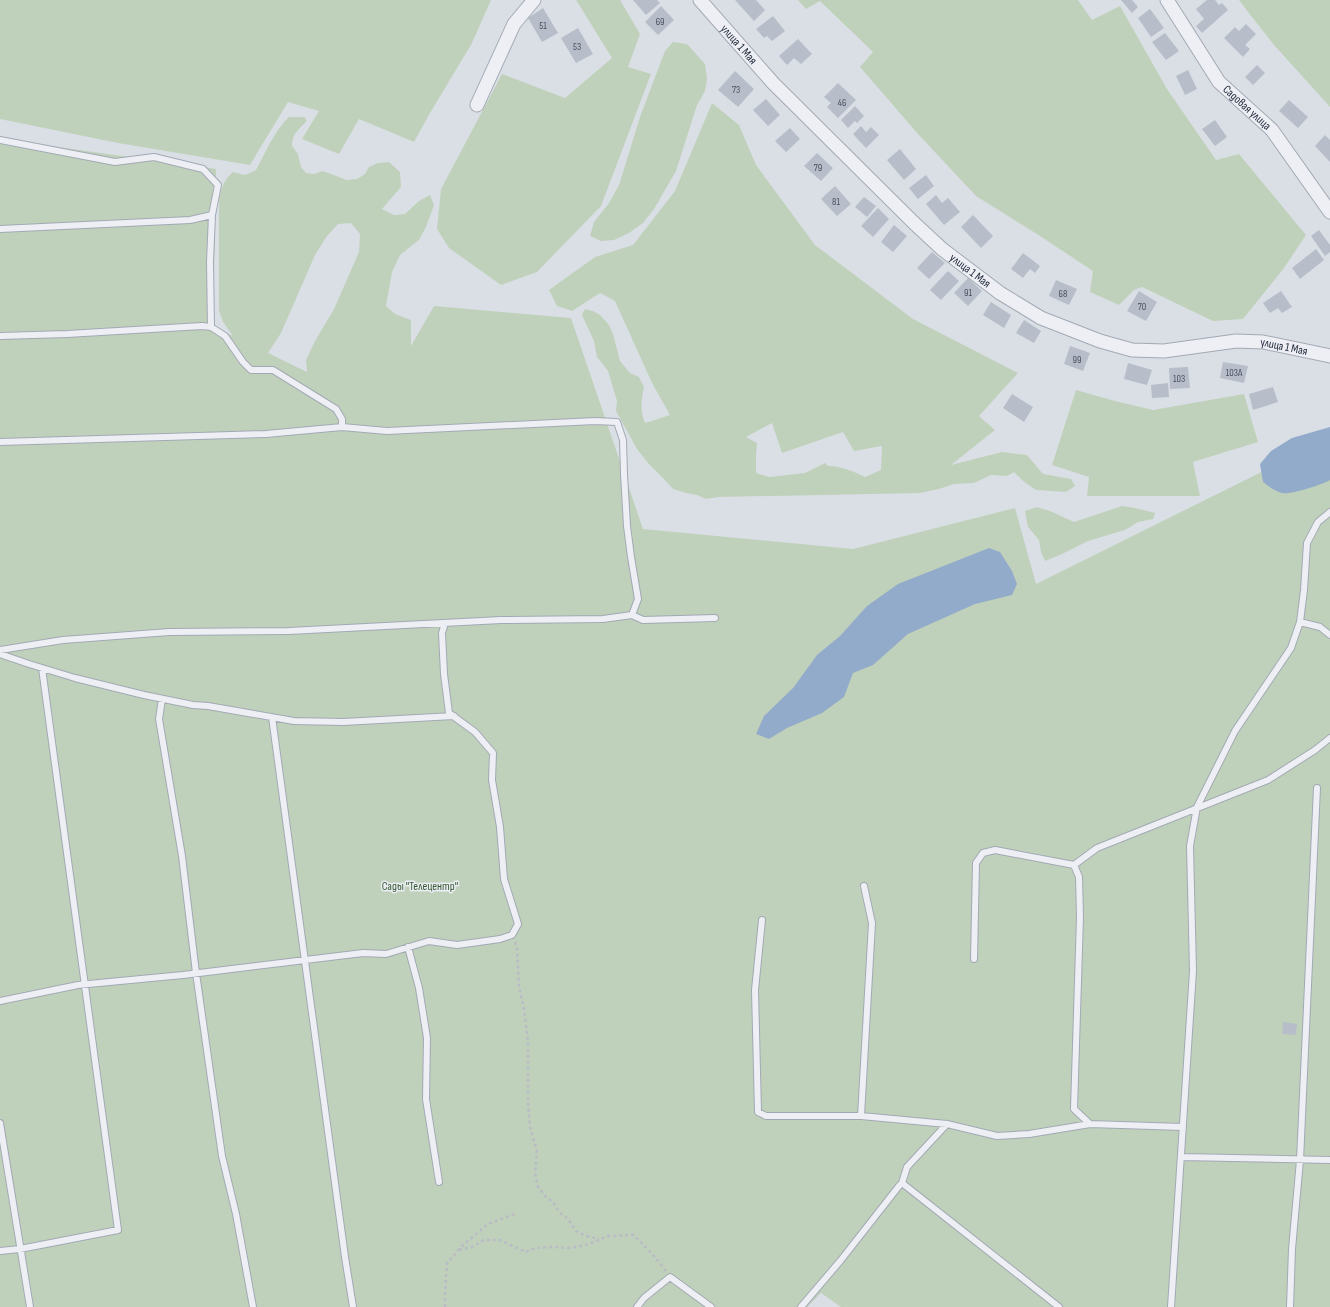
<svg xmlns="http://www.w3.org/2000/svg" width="1330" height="1307" font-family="'Sofia Sans Condensed',sans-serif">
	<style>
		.green { fill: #c0d1bb; fill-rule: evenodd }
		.water { fill: #92abca }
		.building { fill: #b7bdc9 }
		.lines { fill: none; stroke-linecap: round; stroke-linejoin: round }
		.lane-casing { stroke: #a3a9b3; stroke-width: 8 }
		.street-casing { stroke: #a3a9b3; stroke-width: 15 }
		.path { stroke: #b9bcc5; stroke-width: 2.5; stroke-dasharray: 3 3; stroke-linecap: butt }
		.lane { stroke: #edeff5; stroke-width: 6 }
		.street { stroke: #edeff5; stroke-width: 13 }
		.labels { text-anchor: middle; stroke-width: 3; stroke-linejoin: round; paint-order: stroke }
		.number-label { font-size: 10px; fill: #495060 }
		.street-label { font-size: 12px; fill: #242c3d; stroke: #eaeef4 }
		.park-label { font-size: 12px; fill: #365a30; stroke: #eaeef4 }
	</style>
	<rect width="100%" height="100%" fill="#dadfe6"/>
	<!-- green -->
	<path class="green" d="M0,0H491L472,43L430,113L414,142L359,119L339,154L302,139L319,111L288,102L250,165L118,143L0,119Z
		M576,0H620L640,34L628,67L651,74L601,206L537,272L501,285L449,248L437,229L441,189L502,74L565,98L612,58Z
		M798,0H1078L1092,20L1120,6L1167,89L1216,160L1239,154L1306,235L1284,268L1243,319L1213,321L1142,287L1134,290L1119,305L1090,292L1093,271L1040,236L976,196L918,134L860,67L873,52L820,1L806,9Z
		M1239,0H1330V107L1274,45L1245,8Z
		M673,42L687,44L705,64L707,79L705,91L697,105L676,171L654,209L643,223L629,233L614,240L601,241L590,236L594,222L609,203L619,185L641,114L665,51Z
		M712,103L739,125L756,165L815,245L913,319L1018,373L979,416L995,430L951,465L1002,452L1027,455L1043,474L1071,479L1075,486L1066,492L1036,490L1023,481L1014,472L1007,476L991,475L974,483L954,484L939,489L920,493L718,497L706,499L697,495L686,493L673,489L662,477L648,463L637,449L616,411L617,401L608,371L597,357L594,341L582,315L585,309L593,311L600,315L609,325L613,334L620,361L630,373L639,377L644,387C641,400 640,411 645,423L670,415L652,383L615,301L600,293L572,311L557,306L549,290L595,257L633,245L675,191ZM772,423L782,453L843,432L854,451L882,446L881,470L865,477C853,471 841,466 828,466L825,463L805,473L769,477L756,473V456L757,443L746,437Z
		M289,117H302L306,118V122C298,130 292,134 292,146L298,154L301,167L306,173L314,174L323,171L347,180L357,179L365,174L369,167L378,163L389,162L400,172L401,187L382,209L394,215L405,214L419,201L430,195L434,205L426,227L419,240L400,255L392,272L386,306L395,314L411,320V346L434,306L571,318L643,529L853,549L1015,508L1036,584L1330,438V1307H841L821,1293L807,1307H0V139L216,169L213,326L233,336L223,322L219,311V200C222,187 223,181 233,172L245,175L256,170C266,152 274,131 289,117ZM351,223L360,234L359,252L334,309L315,341L306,360L307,372L268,353L281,333L315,255L327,236L338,224Z
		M1076,390L1115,401L1153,410L1244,394L1258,442L1193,462L1200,496H1087L1089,477L1052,465Z
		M1122,506L1135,508L1155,513L1153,519L1138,522L1125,530L1088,541L1060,555L1045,561L1041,552L1039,540L1028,527L1025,511L1037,507L1050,511L1074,522Z"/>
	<!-- water -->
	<path class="water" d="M1330,427V480C1321,485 1291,495 1282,493C1274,491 1268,486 1263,482L1260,464L1271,451L1292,438Z
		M989,548L1000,552L1012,571L1017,584L1012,595L975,604L908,634L873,665L853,673L844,697L822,713L787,728L769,739L756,734L764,716L793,688L817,655L840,636L867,606L898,584Z"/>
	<!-- building -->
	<path class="building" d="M633,0H657L660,3L646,15Z
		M735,0H756L765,10L754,21Z
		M1121,0H1132L1138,7L1132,13Z
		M1207,0H1215L1219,5L1222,3L1228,10L1202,33L1196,26L1204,19L1196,9Z
		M661,6L674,20L658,35L645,22Z
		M543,8L558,33L542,42L528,18Z
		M1150,9L1164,28L1151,37L1138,18Z
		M773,16L785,31L772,41L767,36L764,38L756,29Z
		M1246,24L1256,34L1245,45L1250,49L1243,57L1224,38L1235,27L1239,31Z
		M578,28L593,54L576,63L561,38Z
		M1165,33L1179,51L1166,60L1152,42Z
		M798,39L812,54L801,64L794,58L787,65L779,56Z
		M1257,65L1265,73L1253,85L1245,77Z
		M1188,70L1197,89L1185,95L1176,76Z
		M735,71L754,89L738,107L718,90Z
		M838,83L856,100L838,118L827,107L831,103L824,97Z
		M766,99L780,115L768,126L753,110Z
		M1289,100L1308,117L1298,128L1279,111Z
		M855,106L864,116L857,123L855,121L848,128L841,120Z
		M1215,120L1227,137L1215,146L1202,129Z
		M861,126L866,132L871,127L879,135L866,148L853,134Z
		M790,128L800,139L786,152L775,141Z
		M1325,135L1330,140V162L1315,146Z
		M900,149L916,169L904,180L887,160Z
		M817,153L833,168L821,181L804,166Z
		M926,175L934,186L918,199L909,188Z
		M835,186L851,204L837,216L821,199Z
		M936,195L942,203L948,198L960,212L944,225L926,204Z
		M864,197L876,206L867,217L855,207Z
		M878,208L889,219L873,237L861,226Z
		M973,215L993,236L981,248L961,227Z
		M894,225L907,236L893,252L881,242Z
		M1319,230L1330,245V252L1325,256L1311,236Z
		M1316,249L1324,260L1300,279L1292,268Z
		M932,252L945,263L929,279L917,268Z
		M1023,253L1040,266L1035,273L1030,269L1023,278L1011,269Z
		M948,271L959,281L941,300L930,290Z
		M968,278L982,291L968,306L954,293Z
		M1056,280L1077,289L1069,305L1049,296Z
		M1139,291L1157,302L1146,321L1127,311Z
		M1281,291L1292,307L1282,313L1278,308L1270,313L1263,303Z
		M991,302L1011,315L1004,328L983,315Z
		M1024,320L1041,331L1034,343L1016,333Z
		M1070,346L1090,353L1083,371L1064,364Z
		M1223,362L1248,366L1244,383L1220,378Z
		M1128,363L1152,370L1147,385L1124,379Z
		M1188,367L1190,388L1170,389L1169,368Z
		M1168,383L1169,397L1152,398L1151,385Z
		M1273,387L1278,402L1253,410L1249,394Z
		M1012,394L1033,407L1024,422L1003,408Z
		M1283,1022L1297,1024L1296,1035L1282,1034Z"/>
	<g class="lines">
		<defs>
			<path id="lane" d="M0,140L115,162L154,157L203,169L218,185L212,215
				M0,229L190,220L212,215L210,262L211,327
				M0,336L67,334L202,326L211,327L225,336L243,362L251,370H273L336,409L342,419V427
				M0,442L266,434L342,427L387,431L595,421L617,422L623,440L624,474L627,526L631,557L638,599L632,615L603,619L501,620L289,631L169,632L63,640L0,650
				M632,615L643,620L715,618
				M1300,622L1320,627L1330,635
				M0,654L29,664L75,678L144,695L193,705L208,706L294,721L343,722L454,716
				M162,699L159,719L182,856L196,973L222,1156L236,1214L253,1307
				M272,717L345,1257L353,1307
				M1074,865L1097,848L1268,780L1315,750L1330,738
				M762,920L755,990L758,1112L766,1116H861L947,1124L997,1136L1029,1134L1090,1124L1183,1127
				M408,947L419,988L427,1038L426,1099L439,1182
				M974,959L976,863L983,853L995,850L1074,865L1079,877L1080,917L1074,1109L1090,1124
				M0,1001L78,985L183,975L363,953L386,954L429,941L457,945L500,939L512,935L518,924L504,879L500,827L492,780L493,753L475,732L449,713L444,674L442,633L445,623
				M861,1116L872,923L864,886
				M0,1123L30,1307
				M1181,1157L1330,1160
				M902,1183L907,1167L947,1124
				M0,1251L20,1249L118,1230L42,668
				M637,1307L644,1298L670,1277L711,1307
				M801,1307L841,1260L899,1186L902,1183L1059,1307
				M1171,1307L1193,971L1190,846L1197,807L1235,731L1291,648L1300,622L1304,590L1307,543L1318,522L1330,512
				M1290,1307L1292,1249L1300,1160L1317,788"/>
			<g id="street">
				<path id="s1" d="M700,0L773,83L914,223L942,249L1000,293L1041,318L1100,341L1132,350L1164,351L1236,341L1263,342L1330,356"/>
				<path id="s2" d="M1167,0L1219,82L1272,130L1330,212"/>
				<path d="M477,105L514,24L534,0"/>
			</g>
		</defs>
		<!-- lane casing -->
		<use href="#lane" class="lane-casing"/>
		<!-- street casing -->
		<use href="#street" class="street-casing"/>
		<!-- path -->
		<path class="path" d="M515,942L517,947L519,987L524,1009L528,1042V1102L530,1127L537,1151L535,1173L538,1187L546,1197L553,1202L559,1212L568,1219L576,1231L586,1236L599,1239
			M459,1250L472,1247L484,1240H500L526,1252L535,1248L551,1247L571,1248L589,1244L608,1236L634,1235L654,1256L666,1271
			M445,1307V1293L447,1263L462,1246L488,1224L517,1213"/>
		<!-- lane -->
		<use href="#lane" class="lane"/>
		<!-- street -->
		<use href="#street" class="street"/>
	</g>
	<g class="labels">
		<!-- number labels -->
		<g class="number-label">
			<text x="660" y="25">69</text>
			<text x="543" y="29">51</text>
			<text x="577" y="50">53</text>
			<text x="736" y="93">73</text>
			<text x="842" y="106">46</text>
			<text x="818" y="171">79</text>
			<text x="836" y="205">81</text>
			<text x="968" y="296">91</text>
			<text x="1063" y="297">68</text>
			<text x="1142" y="310">70</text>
			<text x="1077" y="363">99</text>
			<text x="1234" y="376">103А</text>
			<text x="1179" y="382">103</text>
		</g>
		<!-- street labels -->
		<g class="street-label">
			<text dy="4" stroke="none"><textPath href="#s1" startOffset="59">улица 1 Мая</textPath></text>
			<text dy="4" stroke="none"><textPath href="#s2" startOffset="135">Садовая улица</textPath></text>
			<text dy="4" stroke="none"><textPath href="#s1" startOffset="383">улица 1 Мая</textPath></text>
			<text dy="4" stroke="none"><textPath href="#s1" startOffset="718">улица 1 Мая</textPath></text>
		</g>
		<!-- park labels -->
		<g class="park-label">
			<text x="420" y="890">Сады "Телецентр"</text>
		</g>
	</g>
</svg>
